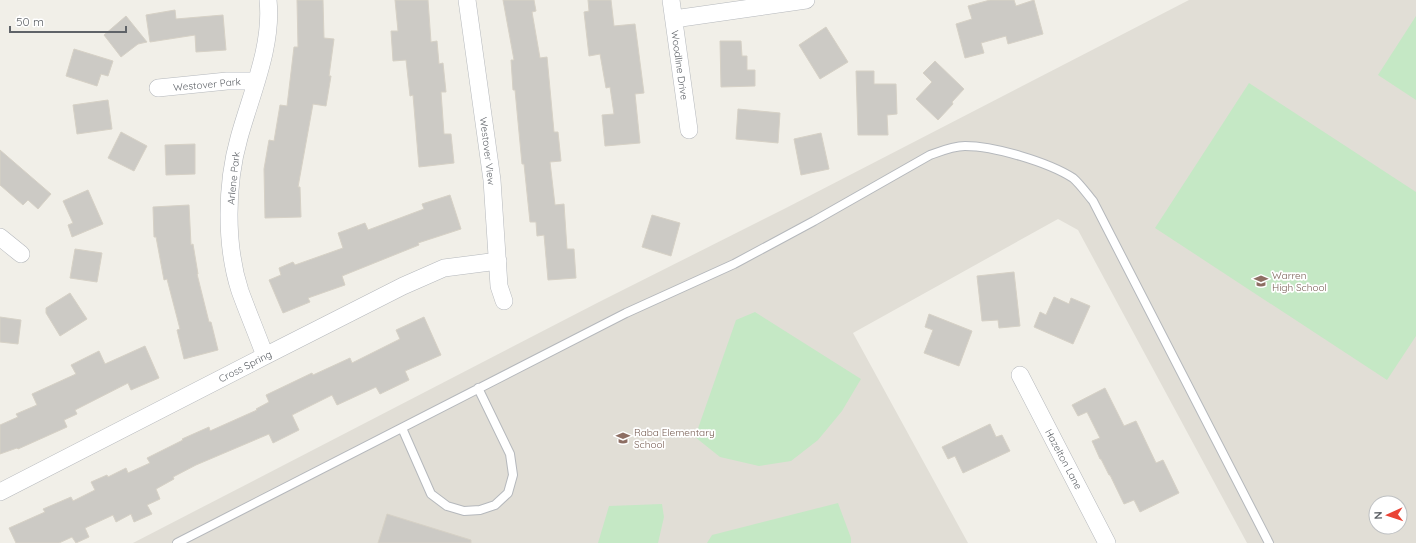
<svg xmlns="http://www.w3.org/2000/svg" width="1416" height="543" font-family="Quicksand,sans-serif">
	<style>
		.education { fill: #e1ded6; fill-rule: evenodd }
		.green { fill: #c5e8c5 }
		.building { fill: #cccac5; stroke: #d6d1c6 }
		.lines { fill: none; stroke-linecap: round; stroke-linejoin: round }
		.service-casing { stroke: #b5b8bc; stroke-width: 10 }
		.minor-casing { stroke: #b5b8bc; stroke-width: 18 }
		.service { stroke: #fff; stroke-width: 8 }
		.minor { stroke: #fff; stroke-width: 17 }
		.labels { text-anchor: middle; stroke-width: 3.5; stroke-linejoin: round; paint-order: stroke }
		.street-label { font-size: 10px; fill: #5f6368; stroke: #fff }
		.education-label { font-size: 10px; fill: #785e54; stroke: #fff; text-anchor: start }
	</style>
	<rect width="100%" height="100%" fill="#f1efe8"/>
	<!-- education -->
	<path class="education" d="M1189,0H1416V543H1247L1078,230L1058,219L853,333L968,543H133L599,302L784,209ZM1376,503H1400V527H1376Z"/>
	<!-- green -->
	<path class="green" d="M1416,16V100L1378,75Z
		M1249,83L1416,192V336L1387,380L1155,228Z
		M755,312L861,379L842,411L818,440L791,461L759,466L720,457L695,437L736,320Z
		M838,503L851,538V543H707L712,535Z
		M662,504L664,517L658,543H598L609,506Z"/>
	<!-- building -->
	<path class="building" d="M297,0H323L324,38L334,39L329,76H331L326,106L313,104L298,187H300L301,217L265,218L264,169L269,140L274,141L280,105L287,106L294,47H298Z
		M395,0H428L431,42L437,41L439,64L443,63L446,92H441L444,134H451L454,163L419,167L413,95L410,96L406,60L393,61L391,31H398Z
		M503,0H534L536,11L532,12L540,58L547,57L554,132H558L561,161L550,162L555,205L564,204L567,249H574L576,278L548,280L544,235L537,236L536,222H530L524,164H522L515,90H513L511,60H514Z
		M588,0H611L614,26L635,24L644,93L635,94L640,143L605,146L602,115L614,114L610,87L606,88L600,54L589,56L584,12L589,11Z
		M990,0H1014L1016,6L1034,0L1043,34L1008,44L1006,36L981,43L984,53L965,58L956,24L972,19L968,6Z
		M175,10L176,19L223,15L226,50L196,52L195,35L150,42L146,15Z
		M126,16L147,42L138,44L121,57L104,35Z
		M826,27L848,62L820,79L799,45Z
		M720,41H741L742,56H747V70H755V86L721,87Z
		M74,49L113,61L108,76L101,74L97,86L66,76Z
		M935,61L964,89L952,102L953,104L938,120L916,99L932,82L923,73Z
		M856,71H874V84H896L897,114L887,115L888,135H858Z
		M108,100L112,129L77,134L73,105Z
		M738,109L780,113L778,143L736,139Z
		M121,132L147,146L134,171L108,158Z
		M821,133L829,169L801,175L794,139Z
		M195,144V174L166,175L165,145Z
		M0,150L51,194L38,209L28,200L23,205L0,185Z
		M88,190L103,224L72,237L68,225L73,223L63,201Z
		M450,195L461,229L418,243L419,245L342,276L345,285L308,298L310,302L283,313L269,280L281,275L279,268L293,262L295,265L343,248L338,233L365,223L368,230L424,209L422,204Z
		M189,205L191,245L193,244L198,274H197L209,322H211L218,350L184,359L177,330L180,329L167,279L164,280L156,237H154L153,207Z
		M652,215L680,223L671,256L642,247Z
		M75,249L102,253L97,282L70,278Z
		M1014,272L1020,326L999,328L998,320L982,321L977,276Z
		M70,293L87,319L60,336L46,313V308Z
		M1054,297L1069,304L1071,298L1090,306L1073,344L1034,327L1040,312L1046,315Z
		M929,314L972,331L959,366L924,353L933,330L925,327Z
		M0,317L21,320L18,344L0,342Z
		M424,317L441,355L405,371L409,380L380,394L376,387L337,405L332,395L292,415L299,430L273,443L269,434L196,465L173,477L174,479L156,489L160,499L147,505L152,514L134,522L131,514L116,522L113,515L85,528L89,537L76,543L72,537L59,543H16L9,528L45,512L43,509L71,497L73,501L95,490L91,482L107,475L108,477L126,468L128,473L150,463L147,458L183,440L182,439L209,427L210,431L257,410L256,409L269,402L266,395L312,373L313,375L350,358L352,363L400,339L396,330Z
		M145,346L159,378L131,390L128,383L75,410L77,414L64,420L67,427L18,449L17,448L0,454V425L18,417L16,414L37,405L32,394L76,374L71,365L99,351L105,364Z
		M1105,388L1124,426L1136,421L1156,463L1163,460L1179,493L1140,512L1134,500L1124,504L1110,475H1109L1101,459H1100L1092,441L1100,438L1087,412L1078,416L1072,405Z
		M990,424L996,437L1002,435L1010,451L963,473L955,456L948,459L942,447Z
		M387,514L471,540V543H378Z"/>
	<g class="lines">
		<defs>
			<path id="service" d="M402,428L431,494L447,506L464,511L480,510L495,505L508,493L513,475L510,454L478,388
				M177,543L626,313L734,264L814,221L930,155C941,151 953,146 965,146C994,146 1048,162 1073,178C1080,184 1087,194 1093,201L1269,543"/>
			<path id="minor" d="M467,0L492,180L499,286L504,301
				M671,0L689,130
				M674,19L806,0
				M158,88L227,81H256
				M0,237L21,254
				M265,356C257,334 248,313 240,291C225,245 226,184 239,138C251,94 273,46 268,0
				M1020,375L1107,543
				M0,492L265,356L403,286L444,268L498,261"/>
		</defs>
		<!-- service casing -->
		<use href="#service" class="service-casing"/>
		<!-- minor casing -->
		<use href="#minor" class="minor-casing"/>
		<!-- service -->
		<use href="#service" class="service"/>
		<!-- minor -->
		<use href="#minor" class="minor"/>
	</g>
	<!-- icons -->
	<defs>
		<symbol id="school-bare" viewBox="-9 -9 18 18"><path d="M0-5L7-2L0 1L-7-2ZM-4 1L0 2.5L4 1V4Q0 6-4 4Z" fill="#8d6e63" stroke="#fff" stroke-width="2.5" paint-order="stroke"/></symbol>
	</defs>
	<g fill-rule="evenodd">
		<use href="#school-bare" x="1251" y="271" width="20" height="20"/>
		<use href="#school-bare" x="613" y="428" width="20" height="20"/>
	</g>
	<g class="labels">
		<!-- street labels -->
		<g class="street-label">
			<text transform="translate(680 65) rotate(82)" y="4">Woodline Drive</text>
			<text transform="translate(207 84) rotate(-5)" y="4">Westover Park</text>
			<text transform="translate(488 151) rotate(83)" y="4">Westover View</text>
			<text transform="translate(233 178) rotate(-84)" y="4">Arlene Park</text>
			<text transform="translate(245 366) rotate(-27)" y="4">Cross Spring</text>
			<text transform="translate(1064 459) rotate(62)" y="4">Hazelton Lane</text>
		</g>
		<!-- education labels -->
		<g class="education-label">
			<text x="1272" y="279">Warren<tspan x="1272" dy="12">High School</tspan></text>
			<text x="634" y="436">Raba Elementary<tspan x="634" dy="12">School</tspan></text>
		</g>
	</g>
	<!-- north arrow -->
	<g transform="translate(1388 515) rotate(267)"><circle r="19" fill="#ffffff" stroke="#bfc1c3"/>
	<path d="M0-3L7 15L0 10L-7 15Z" fill="#ea4335"/>
	<text y="-6" font-size="11" font-weight="bold" text-anchor="middle" fill="#5f6368">N</text>
	</g>
	<!-- scale -->
	<path d="M10 26v6h116v-6" fill="none" stroke="#5f6368" stroke-width="2"/>
	<text x="16" y="26" font-size="12" fill="#5f6368" stroke="#ffffff" stroke-width="3" paint-order="stroke">50 m</text>
</svg>
